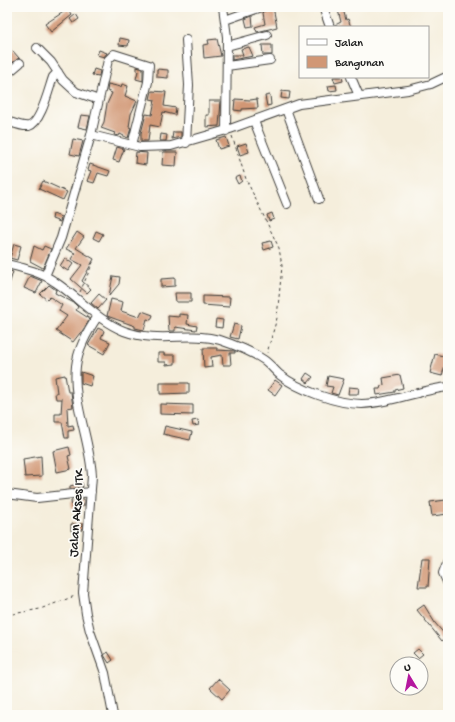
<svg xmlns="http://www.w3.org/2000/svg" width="455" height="722" font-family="'Gochi Hand',sans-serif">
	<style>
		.building { fill: #d19775 }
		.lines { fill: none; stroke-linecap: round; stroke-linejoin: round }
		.minor-casing { stroke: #3d3c39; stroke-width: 10 }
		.path { stroke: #3d3c39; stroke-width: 1; stroke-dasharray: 3 3; stroke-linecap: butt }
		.minor { stroke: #fff; stroke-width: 8 }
		.labels { text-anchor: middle; stroke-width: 3.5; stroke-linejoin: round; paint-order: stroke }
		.street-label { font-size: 14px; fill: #1c1c1c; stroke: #fdfcf7 }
	</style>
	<rect width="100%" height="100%" fill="#fdfcf7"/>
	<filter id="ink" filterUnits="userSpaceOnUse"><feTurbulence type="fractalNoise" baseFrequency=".025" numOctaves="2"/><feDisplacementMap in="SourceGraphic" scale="8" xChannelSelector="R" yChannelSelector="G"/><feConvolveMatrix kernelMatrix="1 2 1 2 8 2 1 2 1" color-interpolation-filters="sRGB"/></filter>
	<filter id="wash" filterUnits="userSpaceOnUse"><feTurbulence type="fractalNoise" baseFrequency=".012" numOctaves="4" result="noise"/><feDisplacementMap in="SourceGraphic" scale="16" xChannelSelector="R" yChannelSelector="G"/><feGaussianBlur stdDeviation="0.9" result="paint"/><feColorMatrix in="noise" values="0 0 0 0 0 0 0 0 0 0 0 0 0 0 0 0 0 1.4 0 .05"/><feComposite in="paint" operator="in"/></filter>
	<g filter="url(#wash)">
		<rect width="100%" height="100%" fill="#f5eedc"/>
		<g id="blocks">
			<!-- building -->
			<path class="building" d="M273,7L277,27L257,32L255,27L265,24L263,13L267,8Z
				M68,9L72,15L51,32L45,24Z
				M343,9L346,20L348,19L351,27H335V25L341,22L338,10Z
				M76,14L79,19L73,23L70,19Z
				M252,16L253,26L247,27L245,19Z
				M120,38L129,40L128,46L119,45Z
				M217,39L221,56L204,58L203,45L209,44L208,40Z
				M262,45H272V55H263Z
				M249,47L253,56L232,60V55H243L241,49Z
				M12,50L19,58L9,65L7,62V54Z
				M99,50L107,53L104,57L97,55Z
				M137,67L143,69V81L136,79L138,71H137Z
				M94,69L100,71L99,76L92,75Z
				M157,69L168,70V78L157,77Z
				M333,77H342L343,81L335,83Z
				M108,84L121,87L122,84L128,86L125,96L137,101L131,114L129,127L131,128L128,138L120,134L119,136L114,135L115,133L101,128L104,122L107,104L112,93L107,91Z
				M336,85L337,90L329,91L328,86Z
				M152,91L166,92L164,106L176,108L175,115L163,112L160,127L150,125L148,141H141V133L146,114L152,115L155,100L150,99Z
				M282,91L290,92L289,99L281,98Z
				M270,95L271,105L267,106L265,96Z
				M235,99L250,100L257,99L258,108L242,109V111L234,110Z
				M209,101H221L219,126L206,127V115H209Z
				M81,115L90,116L87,129L78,127Z
				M173,132H181V137L172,139Z
				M161,134L167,135L166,141H160Z
				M226,137L229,146L219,149L216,140Z
				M73,139L83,141L79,156L70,154Z
				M246,143L249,152L240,155L237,146Z
				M117,147L124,149L119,162L113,160Z
				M136,152L147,153L146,165L135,163Z
				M163,152H177L176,166L162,165Z
				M90,164L110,171L108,176L98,173L94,183L87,181L91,171L88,170Z
				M240,176L242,181L238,184L235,178Z
				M43,181L67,192L63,200L39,189Z
				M272,213L274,219L269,221L267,215Z
				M53,214L61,217L60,222L52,219Z
				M96,231L103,234L99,241L93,238Z
				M77,232L84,237L76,248L94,259L82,281L91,289L87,293L71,279L82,265L71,259L75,253L66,249Z
				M271,241L273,247L264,250L262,243Z
				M14,244L21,246L17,260L10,258Z
				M34,246L42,250L44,246L51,249L43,268L30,261Z
				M65,258L73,264L68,271L60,266Z
				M7,270L13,272L8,288H7Z
				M30,276L42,281L36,293L24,288Z
				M113,276L120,277L119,284L109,296Z
				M175,278V286L161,287V279Z
				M49,285L56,290L55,293L74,303L78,307L76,310L90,319L81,333H80L73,342L56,331L67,316L59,311L62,305L50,297L47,300L40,294Z
				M175,293H191V302H176Z
				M99,294L106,300L98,309L91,303Z
				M203,296L230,297L229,307L203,305Z
				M111,299L123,302L121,311L139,317L142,311L153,315L151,320L147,319L144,330L135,328V326L107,316Z
				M179,314L188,315L187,324L197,326L196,330L175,327V331H169L168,316L179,317Z
				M216,319L223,320L222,328L215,327Z
				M234,324L241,326L238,339L230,337Z
				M98,328L104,331L101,338L110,342L104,354L88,345Z
				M203,348H217V350L235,351V353H230L231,365H223L222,355L211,357L212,367L204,368Z
				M158,353H164V355H175V364L166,365V362H158Z
				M435,354L447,357L442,376L430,373Z
				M81,372L93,376L90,386L81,383Z
				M307,373L313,377L308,383L303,379Z
				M65,375L68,392H71L73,407L67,408L68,426L73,425L74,430L68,431V438H65L62,422H55V414H61L62,399H56L55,393H57L55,377Z
				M400,375L403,388L395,390V392L377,395L376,389H380L381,386L384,385L383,378Z
				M328,376L344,379L338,395L331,393L333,387L326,386Z
				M275,380L282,385L275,395L268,390Z
				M160,383H189V393L160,394Z
				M349,387L359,388L358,394H348Z
				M160,404L193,405V415L160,414Z
				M198,420L199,425L193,426L192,421Z
				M165,426L192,432L190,440L163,434Z
				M69,447L71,455L68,456L71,469L57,472L53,451Z
				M41,456L42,476L25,477L23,459Z
				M82,483L83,487L70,489V486Z
				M84,499V506L72,508L71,501Z
				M446,500L448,514L432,516L430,502Z
				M71,524H83L82,530L71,531Z
				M422,558H430L428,587H418Z
				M424,605L435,623L447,637L442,641L417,610Z
				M418,649L423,654L418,658L413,653Z
				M108,652L113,660L109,663L104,655Z
				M218,679L230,690L222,699L210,688Z"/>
		</g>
	</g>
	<g filter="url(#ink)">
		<use href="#blocks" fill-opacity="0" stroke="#3d3c39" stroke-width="1"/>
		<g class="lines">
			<defs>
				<path id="minor" d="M223,7L227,37L226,131
					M323,7L330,27
					M225,20L262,7
					M227,46L267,35
					M37,48L51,62L63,80L76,92L99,100
					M227,66L270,60
					M7,74L20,63
					M351,77L359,96
					M286,109L319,199
					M7,121C13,123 22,127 29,126C41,123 49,88 53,77L58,72
					M254,121L287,204
					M91,135L108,60L114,54L149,65L148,82L132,145
					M186,143L189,85L186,40
					M7,264C23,268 41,272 55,282C78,297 98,321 124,331C159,344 189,331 220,340C235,345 251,351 264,360C270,364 274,370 280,375C299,390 337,404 362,404C391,403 419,390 448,387
					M45,276L61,238L91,135L140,147L171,146L230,129L299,104L408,90L431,84L448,76
					M98,316C89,329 78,349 76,366C72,403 90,439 92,476L83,593L86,614L90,631L105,673L113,715
					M7,494L37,498L91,492
					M448,560L443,573L448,584"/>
			</defs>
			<!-- minor casing -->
			<use href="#minor" class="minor-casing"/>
			<!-- path -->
			<path class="path" d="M232,136L246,179L279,248L282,266L277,318L267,353
				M80,292L94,260
				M7,615L40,609L75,596"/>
			<!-- minor -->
			<use href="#minor" class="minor"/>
		</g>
	</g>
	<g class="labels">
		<!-- street labels -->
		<g class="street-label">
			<text transform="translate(75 513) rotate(-86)" y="5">Jalan Akses ITK</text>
		</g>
	</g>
	<!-- margin -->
	<rect width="455" height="722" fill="none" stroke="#fdfcf7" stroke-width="24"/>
	<!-- legend -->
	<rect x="299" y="26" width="130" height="52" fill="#fdfcf7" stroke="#a3a29f"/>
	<rect x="307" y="39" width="20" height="6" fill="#ffffff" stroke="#a3a29f"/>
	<text x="335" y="46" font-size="12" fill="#1c1c1c">Jalan</text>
	<rect x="307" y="56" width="20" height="12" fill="#d19775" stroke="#a3a29f"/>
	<text x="335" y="66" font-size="12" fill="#1c1c1c">Bangunan</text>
	<!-- north arrow -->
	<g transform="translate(409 676) rotate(350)"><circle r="19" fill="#fdfcf7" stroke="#a3a29f"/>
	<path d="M0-3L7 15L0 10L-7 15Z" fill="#b5179e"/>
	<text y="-6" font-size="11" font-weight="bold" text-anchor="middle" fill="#1c1c1c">U</text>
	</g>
</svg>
